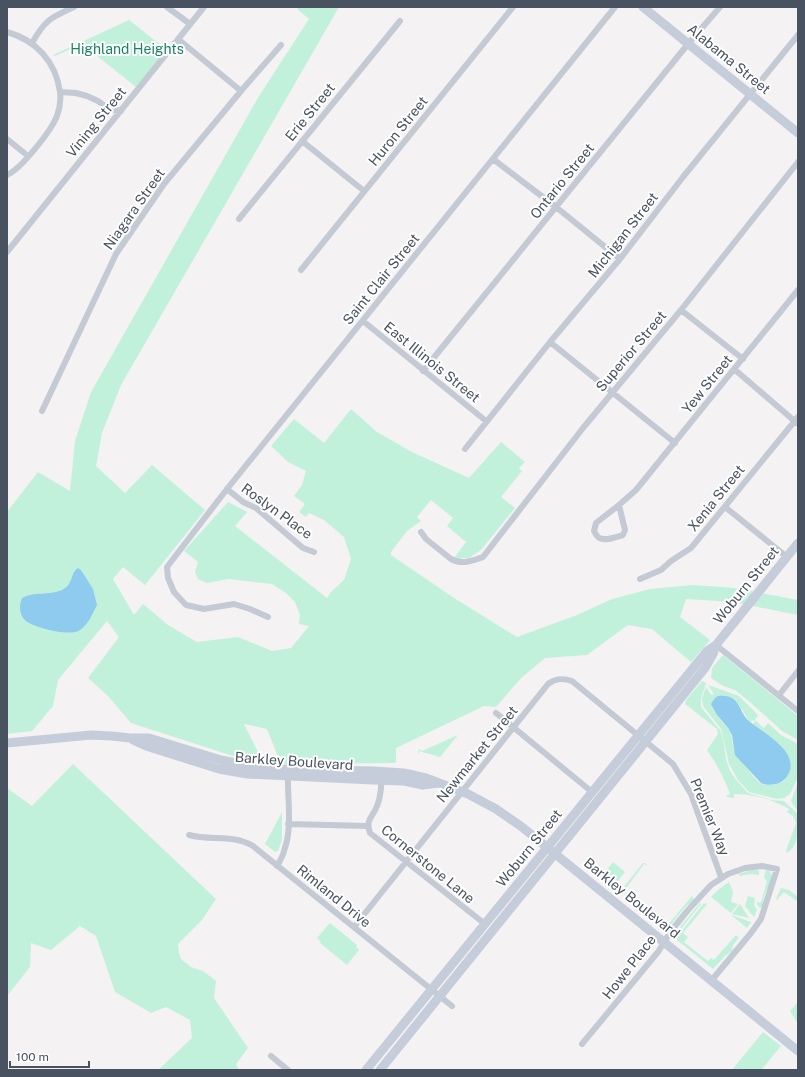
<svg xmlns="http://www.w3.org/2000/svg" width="805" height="1077" font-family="'Public Sans',sans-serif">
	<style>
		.green { fill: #c2f1db; fill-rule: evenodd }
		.water { fill: #8ecbee }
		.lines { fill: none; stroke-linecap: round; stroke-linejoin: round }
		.minor { stroke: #c3cad3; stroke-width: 6 }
		.secondary { stroke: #c5ccda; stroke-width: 9 }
		.labels { text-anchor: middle; stroke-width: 4; stroke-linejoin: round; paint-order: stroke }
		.park-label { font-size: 14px; fill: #16855f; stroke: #fff }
		.street-label { font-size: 14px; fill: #495260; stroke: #fff }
	</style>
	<rect width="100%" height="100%" fill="#f4f2f2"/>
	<!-- green -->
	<path class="green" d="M299,7H339L121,385L102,433L96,466L125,493L152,465L205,510L145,585L123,567L113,579L134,615L143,604L168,625L197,642L238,637L272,651L291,648L309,626L299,624L300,615L295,602L286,593L272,584L229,579L207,583L198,579L195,572L198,562L184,551L228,502L247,512L235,526L327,598L330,593L344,580L351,559L344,537L324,520L309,513L306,517L299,512L305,504L294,496L302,485L306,471L288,462L271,446L294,419L324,443L351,409L377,432L412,452L469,478L501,442L525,462L519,468L522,471L501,497L515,508L481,550L469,558H454L466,542L447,526L453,518L431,500L417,517L421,521L407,531L391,552V555L454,598L517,637L577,615L612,599L650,589L693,585L735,588L798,600V615L733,602L686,599L680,617L710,640L691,662L652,629L628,625L587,655L545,658L521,678L496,707L484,706L396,748V763L281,764L267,729L244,724L264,764L233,756L131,723L108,696L88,678L119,637L107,621L58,680L53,706L32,731L7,734V512L38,472L70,491L75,441L91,392L259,96L309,19L297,9Z
		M129,20L167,50L136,87L82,44L55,56L53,55Z
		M723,655L798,716V740L782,731L751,703L735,690L723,686L711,678L712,668Z
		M702,681L706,683L701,699V707L720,730L723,739L726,759L730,771L737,781L748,793L771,800L784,801L798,814C798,827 800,845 787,853L786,851L796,823L793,816L787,812L789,809C772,799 753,794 734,794V798L727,797L726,796L730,794C724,778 717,764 707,750L718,734L717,729L685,704L686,700Z
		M708,685L739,696L758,715L755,720L764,728L768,723L781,735L798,744V777L790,794L784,798L777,799L749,792L738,780L729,764L721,729L703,706L702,699L706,687L711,695L714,694ZM742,709L749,721L751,722L753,720L755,721L753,724C766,734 797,753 789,772C787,777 785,781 780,783C775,785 766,786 762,784C754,780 736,754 733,745C732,741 732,737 731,733C727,725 718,720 715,711Z
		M458,735L440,757L419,751V754H418L419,749L422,751Z
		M73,764L216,899L202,920L178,944L179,953L181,959L191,967L203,971L216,981L214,998L248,1048L236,1064L239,1070H158L192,1038L190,1020L166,1007L151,1013L115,992L96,936L80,926L51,950L31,943L30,967L7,996V788L32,806Z
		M798,782V811L793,805L791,801Z
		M282,812V840L278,851L275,852L265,844Z
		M613,862L625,872L613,887H610V885L609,886L586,868L584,865C589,869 596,878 603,875Z
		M643,863H645L648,866L644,864L624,891L622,889Z
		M754,869L759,871V875L751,874L740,876L738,874Z
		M766,870L770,871L772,876L768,889L766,891L763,901L764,904L762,907L760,908L757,904L758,901L759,903L761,902L767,882L764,877Z
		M729,882L733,892L731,902L738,904L731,913L711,897L719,889Z
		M781,888L789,890L798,897V899L797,901L784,892L777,900L776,899Z
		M692,896L694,900L685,907L668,928L666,927Z
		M748,896L755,898L754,905L757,910L754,917L745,906Z
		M700,903L701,904L676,935L675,933Z
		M708,903L683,933L688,937L684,942L708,961L711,958L714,960L736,935L739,938L733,945L732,951L725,956L713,969L677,940V937L703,904Z
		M740,904L749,918L732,914Z
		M731,915L751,922L747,928Z
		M330,923L357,945L356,947L359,950L347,965L320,943L321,942L317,938Z
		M798,1002V1024L790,1011Z
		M763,1032L781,1046L762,1069L763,1070H732Z"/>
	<!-- water -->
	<path class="water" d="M78,568L81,570L93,589L97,605C93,613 88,625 80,630C71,637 35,628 26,621C19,615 19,606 22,598C33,591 49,596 62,590C74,584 70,573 78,568Z
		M718,696C740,693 738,711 749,721C762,732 799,751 789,773C787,777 785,780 781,782C776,785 767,786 761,783L735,755L732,735L728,728L717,715L711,704L715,698Z"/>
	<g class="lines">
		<!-- minor -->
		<path class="minor" d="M167,7L190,24
			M7,32C36,40 56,62 60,92L76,93L87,96L98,101L109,109L121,111
			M178,39L241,91
			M32,43C45,20 50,18 74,7
			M7,139L28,156
			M302,141L364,191
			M493,159L556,207L620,259
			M7,175C21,169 51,131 57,116C60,108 61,100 60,92
			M239,219L400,21
			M7,252L204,7
			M301,270L513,7
			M681,310L743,359
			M363,321L486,421
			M550,342L675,443
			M734,369L798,424
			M423,371L688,44L720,7
			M42,411L116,254L164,184L241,91L281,45
			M465,449L550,342L620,259L683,177L798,35
			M227,489L243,502L256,508L303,548L314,552
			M619,505L596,523L594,531C595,533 596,535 598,537C604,542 616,537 623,535L625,530L619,505L636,490L798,290
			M725,507L787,557
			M421,532L426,539L451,559C462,565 472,561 483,557L583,428L681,310L798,162
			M640,579L661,570L671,561L691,548L798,417
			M268,617L250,609L234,604L204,609L186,605L174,592L168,578L167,567L227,489L615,7
			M716,645L798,711
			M779,695L798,671
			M496,713L592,792
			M382,777C381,786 381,797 377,806C373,817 365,819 370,833L485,924
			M288,824L367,826
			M189,835C211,841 233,834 253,846L452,1006
			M277,866C280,861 283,856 284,851C293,827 287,798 288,772
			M354,927L548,684C556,678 563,678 572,681L673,764L691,794L721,877
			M582,1044L658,952L671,931L688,910L711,885L728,874L745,868L762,866L777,869L761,919L751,933L711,981
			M271,1056L288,1070"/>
		<!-- secondary -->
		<path class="secondary" d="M643,7L798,133
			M133,740L146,746L219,769L247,774L373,780L404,781L423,785L438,783
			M7,743L91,735L112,736L130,738H149L221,760L246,765L275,769L373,771L404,773L426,778L468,794L496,809L522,827L798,1051
			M366,1070L707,651L716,645L798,543
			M380,1070L705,668L713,654L716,645"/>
	</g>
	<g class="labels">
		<!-- park labels -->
		<g class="park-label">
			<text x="127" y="54">Highland Heights</text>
		</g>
		<!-- street labels -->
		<g class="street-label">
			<text transform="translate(729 59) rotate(39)" y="5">Alabama Street</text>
			<text transform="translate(310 112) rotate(-51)" y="5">Erie Street</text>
			<text transform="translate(96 122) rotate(-51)" y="5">Vining Street</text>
			<text transform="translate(398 131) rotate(-51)" y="5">Huron Street</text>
			<text transform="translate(562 181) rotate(-51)" y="5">Ontario Street</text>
			<text transform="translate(134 209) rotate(-55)" y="5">Niagara Street</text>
			<text transform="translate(623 235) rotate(-52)" y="5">Michigan Street</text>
			<text transform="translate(381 279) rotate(-51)" y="5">Saint Clair Street</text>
			<text transform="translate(631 351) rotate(-50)" y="5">Superior Street</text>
			<text transform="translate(432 362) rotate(39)" y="5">East Illinois Street</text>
			<text transform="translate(707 384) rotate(-51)" y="5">Yew Street</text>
			<text transform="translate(716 498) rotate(-51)" y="5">Xenia Street</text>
			<text transform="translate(277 511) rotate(36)" y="5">Roslyn Place</text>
			<text transform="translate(746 585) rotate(-51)" y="5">Woburn Street</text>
			<text transform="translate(477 754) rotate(-51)" y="5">Newmarket Street</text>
			<text transform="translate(294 761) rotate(4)" y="5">Barkley Boulevard</text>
			<text transform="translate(710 817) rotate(68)" y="5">Premier Way</text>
			<text transform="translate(529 848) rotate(-51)" y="5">Woburn Street</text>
			<text transform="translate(428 864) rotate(39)" y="5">Cornerstone Lane</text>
			<text transform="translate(334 896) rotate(39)" y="5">Rimland Drive</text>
			<text transform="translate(632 898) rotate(39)" y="5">Barkley Boulevard</text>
			<text transform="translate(629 967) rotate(-52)" y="5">Howe Place</text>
		</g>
	</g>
	<!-- border -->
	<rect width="805" height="1077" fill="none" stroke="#495260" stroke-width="16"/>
	<!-- scale -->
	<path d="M10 1061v6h79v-6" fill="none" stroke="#495260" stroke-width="2"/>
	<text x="16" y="1061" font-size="12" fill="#495260" stroke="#ffffff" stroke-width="3" paint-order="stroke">100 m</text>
</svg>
